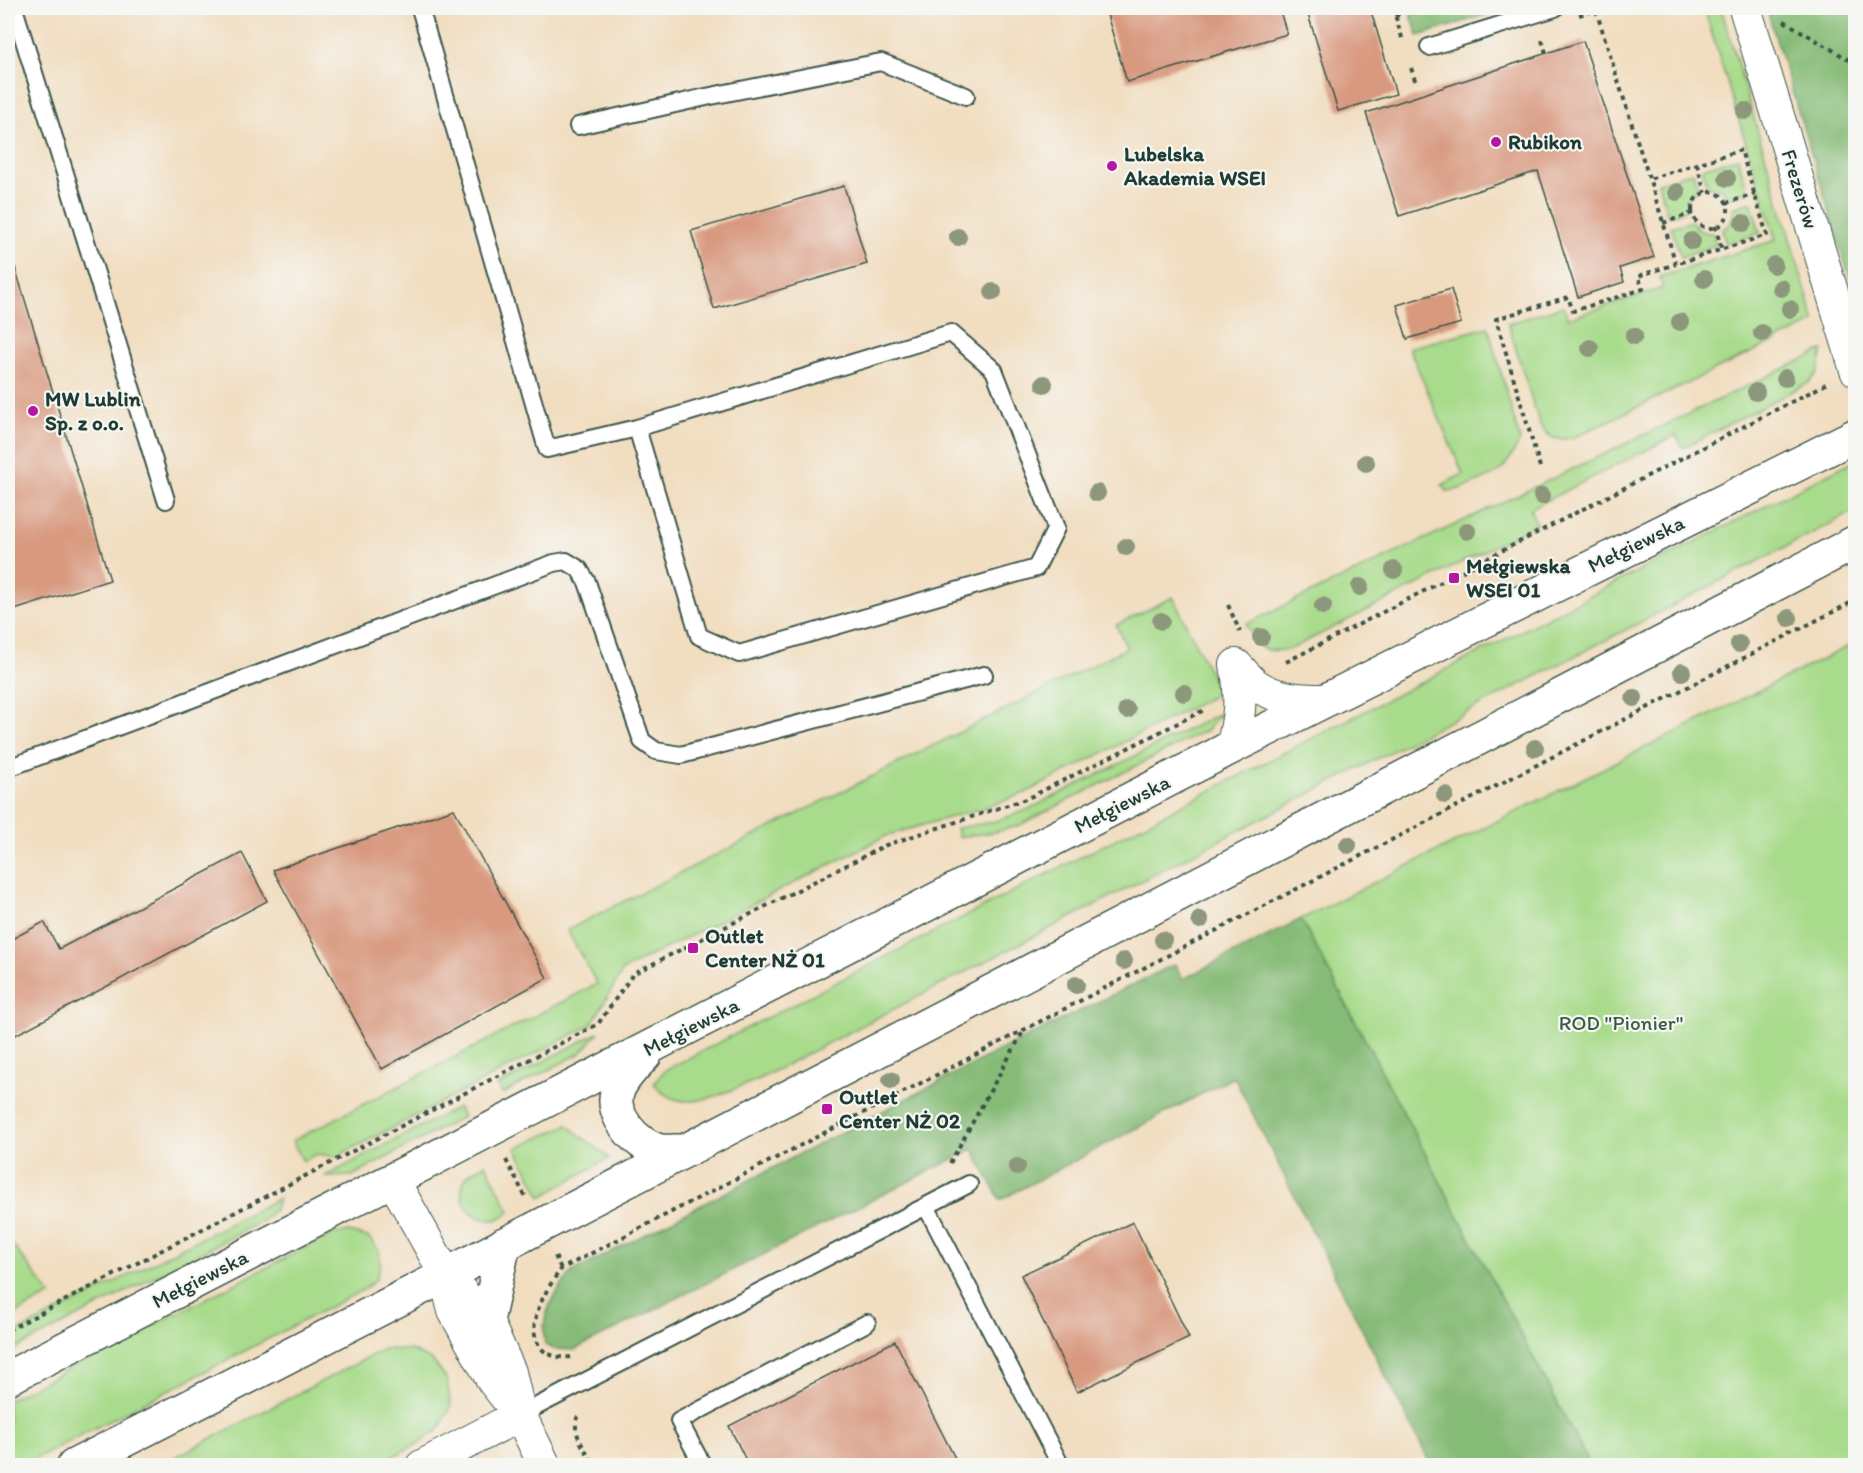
<svg xmlns="http://www.w3.org/2000/svg" width="1863" height="1473" font-family="Itim,sans-serif">
	<style>
		.green { fill: #a8db8b; stroke: #648c60; stroke-width: 1.5 }
		.forest { fill: #86bb77; stroke: #527c56; stroke-width: 1.5 }
		.building { fill: #d8997f }
		.lines { fill: none; stroke-linecap: round; stroke-linejoin: round }
		.lane-casing { stroke: #3e5549; stroke-width: 20 }
		.street-casing { stroke: #3e5549; stroke-width: 34 }
		.secondary-casing { stroke: #3e5549; stroke-width: 36 }
		.path { stroke: #3e5549; stroke-width: 4; stroke-dasharray: 4.5 4.5; stroke-linecap: butt }
		.lane { stroke: #fff; stroke-width: 16 }
		.street { stroke: #fff; stroke-width: 32 }
		.secondary { stroke: #fff; stroke-width: 33 }
		.tree { fill: #8c977c }
		.poi-dot { fill: #b5179e; stroke: #f6f6f2; stroke-width: 2 }
		.labels { text-anchor: middle; stroke-width: 4.5; stroke-linejoin: round; paint-order: stroke }
		.poi-label { font-size: 21px; font-weight: bold; fill: #1f3d34; stroke: #f6f6f2; text-anchor: start }
		.street-label { font-size: 21px; fill: #1f3d34; stroke: #f6f6f2 }
		.park-label { font-size: 21px; fill: #3a5d45; stroke: #f6f6f2 }
	</style>
	<rect width="100%" height="100%" fill="#f6f6f2"/>
	<filter id="ink" filterUnits="userSpaceOnUse"><feTurbulence type="fractalNoise" baseFrequency=".0167" numOctaves="2"/><feDisplacementMap in="SourceGraphic" scale="12" xChannelSelector="R" yChannelSelector="G"/><feConvolveMatrix kernelMatrix="1 2 1 2 8 2 1 2 1" color-interpolation-filters="sRGB"/></filter>
	<filter id="wash" filterUnits="userSpaceOnUse"><feTurbulence type="fractalNoise" baseFrequency=".008" numOctaves="4" result="noise"/><feDisplacementMap in="SourceGraphic" scale="24" xChannelSelector="R" yChannelSelector="G"/><feGaussianBlur stdDeviation="1.35" result="paint"/><feColorMatrix in="noise" values="0 0 0 0 0 0 0 0 0 0 0 0 0 0 0 0 0 1.4 0 .05"/><feComposite in="paint" operator="in"/></filter>
	<g filter="url(#wash)">
		<rect width="100%" height="100%" fill="#f1ddbf"/>
		<!-- green -->
		<path class="green" d="M1704,8H1721L1815,322L1575,437C1557,442 1547,439 1539,422L1508,324L1563,306L1568,318L1663,288L1660,277L1776,240Z
			M1738,158L1748,192L1729,197L1721,189L1707,186L1702,168Z
			M1693,172L1698,189L1690,194L1686,210L1668,216L1658,183Z
			M1751,202L1760,233L1726,244L1722,230C1731,225 1734,218 1733,208Z
			M1691,221L1700,231L1713,234L1716,245L1681,257L1671,227Z
			M1488,327L1520,440C1515,450 1510,461 1502,469C1493,477 1459,491 1447,491L1442,485L1463,474L1409,348Z
			M1823,350L1818,372L1810,382L1683,448L1676,435L1530,509L1537,524L1291,649C1263,654 1258,649 1246,624Z
			M1855,460V511L755,1081C723,1092 679,1119 654,1083L665,1070Z
			M1173,597L1216,686L1217,692L1212,697L1025,793L983,808L888,835L623,970L591,1025L336,1157L317,1154L303,1161L292,1141L597,984L567,930L1127,648L1116,625Z
			M1855,643V1465H1590L1301,919Z
			M1221,713L1207,730L1018,826L995,832L958,837L956,828L993,822L1027,810Z
			M599,1032L581,1053L502,1094L497,1086Z
			M458,1107L463,1117L352,1176L324,1177Z
			M567,1125L609,1158L541,1197L516,1148Z
			M486,1164L510,1212C505,1215 499,1220 493,1220C469,1222 451,1192 469,1174C474,1170 480,1167 486,1164Z
			M279,1198L274,1210L262,1221L8,1353V1337Z
			M349,1232L368,1237L378,1249L381,1262L376,1279L365,1289L23,1465H8V1400L332,1234Z
			M8,1239L51,1295L8,1318Z
			M384,1349L411,1350L433,1361L447,1380L451,1407L438,1430L417,1444L375,1465H160Z"/>
		<!-- forest -->
		<path class="forest" d="M1409,8H1508L1418,36Z
			M1766,8H1855V295L1767,10Z
			M1301,919L1590,1465H1431L1234,1077L1000,1200L973,1149L574,1350L554,1349L545,1345C539,1316 555,1292 572,1272L1008,1046L1175,964L1183,979Z"/>
		<g id="blocks">
			<!-- building -->
			<path class="building" d="M1105,8H1279L1287,34L1127,82Z
				M1306,8H1370L1396,94L1338,111Z
				M1583,41L1654,257L1620,268L1624,282L1578,297L1538,171L1399,216L1366,113Z
				M844,186L867,264L714,309L691,231Z
				M8,244L110,580L8,612Z
				M1451,289L1461,323L1407,339L1397,305Z
				M454,809L547,978L382,1069L273,870Z
				M242,853L267,901L8,1039V941L44,922L59,949Z
				M1133,1222L1189,1338L1077,1392L1021,1275Z
				M895,1341L959,1466H749L729,1426Z"/>
		</g>
	</g>
	<g filter="url(#ink)">
		<use href="#blocks" fill-opacity="0" stroke="#3e5549" stroke-width="1.5"/>
		<g class="lines">
			<defs>
				<path id="lane" d="M14,8L166,500
					M420,8L547,449L637,428L951,333L994,370L1056,528L1036,568L739,654L699,636L637,428
					M1429,47L1555,8
					M578,126L706,97L881,62L966,96
					M8,768L554,563L566,561L579,569L587,582L642,741L656,751L681,755L984,675
					M926,1206L1061,1466
					M520,1415L969,1184
					M703,1466L679,1421L867,1323"/>
				<path id="street" d="M1745,8L1856,370
					M1236,665C1242,671 1249,680 1256,685C1276,699 1301,700 1324,700
					M1232,747C1240,718 1242,694 1236,665
					M393,1180L446,1275L487,1321L510,1372L520,1415
					M449,1291L454,1311L493,1381L520,1415L545,1466
					M422,1466L520,1415"/>
				<path id="secondary" d="M645,1055C635,1066 621,1078 617,1093C610,1115 637,1145 657,1150C664,1152 674,1151 681,1151
					M487,1321L504,1244
					M8,1378L1232,747L1856,435
					M74,1466L446,1275L1856,542"/>
			</defs>
			<!-- lane casing -->
			<use href="#lane" class="lane-casing"/>
			<!-- street casing -->
			<use href="#street" class="street-casing"/>
			<!-- secondary casing -->
			<use href="#secondary" class="secondary-casing"/>
			<!-- path -->
			<path class="path" d="M1393,8L1403,41
				M1604,8L1596,10C1622,95 1650,179 1676,264L1767,235L1741,150L1649,179
				M1579,15L1596,10
				M1396,17L1403,8
				M1784,21L1856,64
				M1542,40L1546,53
				M1411,68L1416,83
				M1697,164L1705,193
				M1692 210a18 18 0 1 1 36 0a18 18 0 1 1-36 0Z
				M1726,203L1755,194
				M1663,223L1693,213
				M1715,226L1722,250
				M1540,467L1496,319L1568,297L1573,311L1643,289L1638,276L1676,264
				M1228,605L1240,632
				M1286,662L1826,384
				M506,1160L525,1196
				M950,1163L1024,1030
				M555,1256L561,1269
				M8,1330L598,1024L633,974L886,845L1026,799L1204,710
				M571,1357C561,1358 552,1357 544,1351C520,1330 547,1288 561,1269L1856,600
				M578,1416C570,1432 587,1452 595,1466"/>
			<!-- lane -->
			<use href="#lane" class="lane"/>
			<!-- street -->
			<use href="#street" class="street"/>
			<!-- secondary -->
			<use href="#secondary" class="secondary"/>
		</g>
		<!-- trees -->
		<g class="tree">
			<circle cx="1745" cy="111" r="9"/>
			<circle cx="1727" cy="178" r="9"/>
			<circle cx="1677" cy="192" r="9"/>
			<circle cx="1743" cy="223" r="9"/>
			<circle cx="958" cy="237" r="9"/>
			<circle cx="1692" cy="241" r="9"/>
			<circle cx="1774" cy="265" r="9"/>
			<circle cx="1704" cy="279" r="9"/>
			<circle cx="1781" cy="288" r="9"/>
			<circle cx="993" cy="292" r="9"/>
			<circle cx="1790" cy="309" r="9"/>
			<circle cx="1680" cy="322" r="9"/>
			<circle cx="1762" cy="333" r="9"/>
			<circle cx="1634" cy="336" r="9"/>
			<circle cx="1590" cy="348" r="9"/>
			<circle cx="1785" cy="378" r="9"/>
			<circle cx="1044" cy="384" r="9"/>
			<circle cx="1756" cy="392" r="9"/>
			<circle cx="1366" cy="463" r="9"/>
			<circle cx="1097" cy="493" r="9"/>
			<circle cx="1542" cy="496" r="9"/>
			<circle cx="1467" cy="531" r="9"/>
			<circle cx="1126" cy="547" r="9"/>
			<circle cx="1394" cy="570" r="9"/>
			<circle cx="1360" cy="587" r="9"/>
			<circle cx="1323" cy="606" r="9"/>
			<circle cx="1789" cy="618" r="9"/>
			<circle cx="1161" cy="621" r="9"/>
			<circle cx="1261" cy="637" r="9"/>
			<circle cx="1739" cy="644" r="9"/>
			<circle cx="1682" cy="672" r="9"/>
			<circle cx="1184" cy="693" r="9"/>
			<circle cx="1634" cy="698" r="9"/>
			<circle cx="1127" cy="710" r="9"/>
			<circle cx="1535" cy="748" r="9"/>
			<circle cx="1445" cy="795" r="9"/>
			<circle cx="1348" cy="845" r="9"/>
			<circle cx="1200" cy="920" r="9"/>
			<circle cx="1163" cy="940" r="9"/>
			<circle cx="1124" cy="961" r="9"/>
			<circle cx="1076" cy="985" r="9"/>
			<circle cx="891" cy="1080" r="9"/>
			<circle cx="1017" cy="1167" r="9"/>
		</g>
	</g>
	<!-- markers -->
	<g class="poi-dot">
		<circle cx="1496" cy="142" r="6"/>
		<circle cx="1112" cy="166" r="6"/>
		<circle cx="33" cy="411" r="6"/>
		<rect x="1448" y="572" width="12" height="12" rx="3"/>
		<rect x="687" y="942" width="12" height="12" rx="3"/>
		<rect x="821" y="1103" width="12" height="12" rx="3"/>
	</g>
	<g class="labels">
		<!-- poi labels -->
		<g class="poi-label">
			<text x="1508" y="149">Rubikon</text>
			<text x="1124" y="161">Lubelska<tspan x="1124" dy="24">Akademia WSEI</tspan></text>
			<text x="45" y="406">MW Lublin<tspan x="45" dy="24">Sp. z o.o.</tspan></text>
			<text x="1466" y="573">Mełgiewska<tspan x="1466" dy="24">WSEI 01</tspan></text>
			<text x="705" y="943">Outlet<tspan x="705" dy="24">Center NŻ 01</tspan></text>
			<text x="839" y="1104">Outlet<tspan x="839" dy="24">Center NŻ 02</tspan></text>
		</g>
		<!-- street labels -->
		<g class="street-label">
			<text transform="translate(1800 189) rotate(73)" y="7">Frezerów</text>
			<text transform="translate(1636 544) rotate(-26)" y="7">Mełgiewska</text>
			<text transform="translate(1122 804) rotate(-27)" y="7">Mełgiewska</text>
			<text transform="translate(691 1027) rotate(-27)" y="7">Mełgiewska</text>
			<text transform="translate(200 1279) rotate(-27)" y="7">Mełgiewska</text>
		</g>
		<!-- park labels -->
		<g class="park-label">
			<text x="1621" y="1030">ROD "Pionier"</text>
		</g>
	</g>
	<!-- margin -->
	<rect width="1863" height="1473" fill="none" stroke="#f6f6f2" stroke-width="30"/>
</svg>
